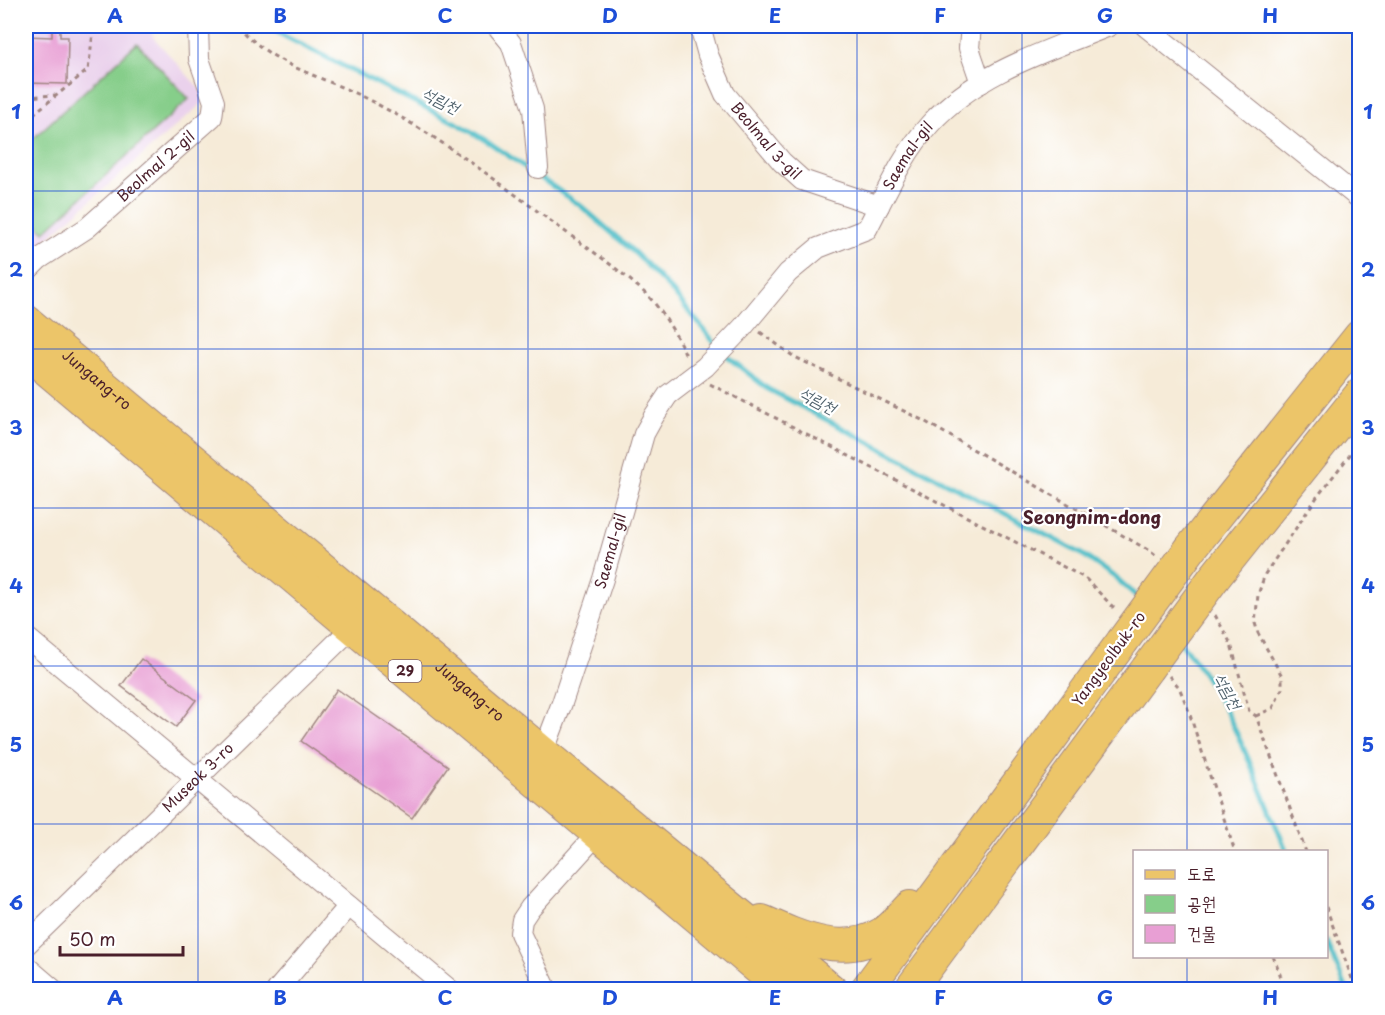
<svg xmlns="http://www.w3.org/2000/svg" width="1385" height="1015" font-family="'Playpen Sans','Poor Story',sans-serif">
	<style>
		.built { fill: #ead1ec }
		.green { fill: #86ce8a; stroke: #68765a; stroke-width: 1.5 }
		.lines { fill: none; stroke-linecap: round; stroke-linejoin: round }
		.stream { stroke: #51bfc9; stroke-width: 5 }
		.building { fill: #e89fd4 }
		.minor-casing { stroke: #a08582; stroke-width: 22 }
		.primary-casing { stroke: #a08582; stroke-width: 34 }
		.path { stroke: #a08582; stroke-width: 3; stroke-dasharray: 4.5 4.5; stroke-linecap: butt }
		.minor { stroke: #fff; stroke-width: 20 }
		.primary { stroke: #ecc569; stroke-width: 32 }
		.primary-bridge-casing { stroke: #a08582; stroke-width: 34; stroke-linecap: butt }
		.primary-bridge { stroke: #ecc569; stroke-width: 32 }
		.grid { fill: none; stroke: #1d4ed8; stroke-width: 1.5; stroke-opacity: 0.55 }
		.labels { text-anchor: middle; stroke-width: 4.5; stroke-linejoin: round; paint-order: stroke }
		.shield { fill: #fff; stroke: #80626b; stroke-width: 1.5 }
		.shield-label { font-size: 14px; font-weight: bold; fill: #4a1f2b }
		.street-label { font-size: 15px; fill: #4a1f2b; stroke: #fff }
		.water-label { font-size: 16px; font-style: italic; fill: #4d5f6a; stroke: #fff }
		.quarter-label { font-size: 18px; font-weight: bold; fill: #4a1f2b; stroke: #fff }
		.neatline { fill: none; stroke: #1d4ed8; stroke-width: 2 }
		.grid-label { font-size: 20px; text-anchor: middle; font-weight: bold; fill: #1d4ed8 }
	</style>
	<rect width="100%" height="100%" fill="#fff"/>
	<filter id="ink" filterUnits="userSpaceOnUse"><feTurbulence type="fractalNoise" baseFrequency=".0167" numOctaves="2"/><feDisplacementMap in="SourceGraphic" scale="12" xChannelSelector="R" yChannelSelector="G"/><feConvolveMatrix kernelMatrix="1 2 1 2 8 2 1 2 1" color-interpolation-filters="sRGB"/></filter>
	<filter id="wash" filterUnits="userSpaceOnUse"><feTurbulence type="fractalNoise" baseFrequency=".008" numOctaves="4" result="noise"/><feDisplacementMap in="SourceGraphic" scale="24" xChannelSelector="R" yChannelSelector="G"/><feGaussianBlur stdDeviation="1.35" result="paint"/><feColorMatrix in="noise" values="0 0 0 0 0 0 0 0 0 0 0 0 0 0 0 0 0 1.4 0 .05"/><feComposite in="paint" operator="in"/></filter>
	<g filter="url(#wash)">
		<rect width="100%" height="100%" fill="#f6ebd8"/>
		<!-- built -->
		<path class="built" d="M26,26H151L153,37L208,98L26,257Z"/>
		<!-- green -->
		<path class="green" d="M137,43L189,99L44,232L26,212V145Z"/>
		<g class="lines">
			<!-- stream -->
			<path class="stream" d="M268,26L286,37L462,126L490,143L581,206L636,254L673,292L718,347
				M724,354L768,389L1080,553L1116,578L1141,600
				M1180,642C1231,702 1256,780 1287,852
				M1326,941L1347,990"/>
		</g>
		<g id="blocks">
			<!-- building -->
			<path class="building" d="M52,26H60V37H68L67,84L26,83V36L52,37Z
				M141,659L196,700L176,727L121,686Z
				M337,689L448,766L412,818L301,741Z"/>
		</g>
	</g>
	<g filter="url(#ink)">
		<use href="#blocks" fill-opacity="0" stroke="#a08582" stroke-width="1.5"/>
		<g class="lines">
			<defs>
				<g id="minor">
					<path d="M497,26L511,43L533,109L538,168"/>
					<path id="s1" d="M700,26L708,55L725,94L782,162L802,180L879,206"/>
					<path d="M971,26L969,48L981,83"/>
					<path d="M1145,26L1360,199"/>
					<path id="s2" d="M26,272L39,259L87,228L212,117L214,102L199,59L198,26"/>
					<path d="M26,637L450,990"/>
					<path id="s3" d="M543,753L562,703L603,579L644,434L654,416L668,395L705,367L743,327L788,273L818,248L867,229C886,193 903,154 930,124C977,72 1047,51 1109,26"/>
					<path id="s4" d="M26,945L359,621"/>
					<path d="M26,966L54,990"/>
					<path d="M277,990L349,906"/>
					<path d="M547,990L520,933L522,920L530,908L598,833"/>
				</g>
				<g id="primary">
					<path id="s5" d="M26,321L543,753L831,990"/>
					<path d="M26,352L784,990"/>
					<path d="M1191,548L1360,336"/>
					<path d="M1214,578L1360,395"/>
					<path d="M762,921C800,938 844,958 883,933C893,926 902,915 910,907"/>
					<path d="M866,990L1122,642"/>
					<path d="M910,990L1147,669"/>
				</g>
			</defs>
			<!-- minor casing -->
			<use href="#minor" class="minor-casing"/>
			<!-- primary casing -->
			<use href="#primary" class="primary-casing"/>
			<!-- path -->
			<path class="path" d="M238,26C276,68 318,74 367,99C433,132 493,178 552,222C583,245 617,267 646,294C660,307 680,340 687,358
				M26,97L55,95
				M26,120L88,70L94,26
				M760,332L793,356L924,421L1148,550L1156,556
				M710,384L1085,578L1116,610
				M1215,615L1231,644L1249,711L1256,716L1306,852
				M1169,676L1179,687L1188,709L1235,852
				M1256,716L1273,708L1282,689V676L1258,633L1255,623L1258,595L1265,574L1317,497L1360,442
				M1326,907L1354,984L1357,990
				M1273,956L1286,990"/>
			<!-- minor -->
			<use href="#minor" class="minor"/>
			<!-- primary -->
			<use href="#primary" class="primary"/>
			<defs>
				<path id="primary-bridge" d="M1122,642L1191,548
					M1147,669L1214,578"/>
			</defs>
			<!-- primary-bridge casing -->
			<use href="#primary-bridge" class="primary-bridge-casing"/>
			<!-- primary-bridge -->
			<use href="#primary-bridge" class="primary-bridge"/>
		</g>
	</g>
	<!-- grid -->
	<path class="grid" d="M198,26V990M363,26V990M528,26V990M692,26V990M857,26V990M1022,26V990M1187,26V852M26,191H1360M26,349H1360M26,508H1360M26,666H1360M26,824H1360M1187,956V990"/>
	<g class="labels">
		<!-- shield labels -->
		<rect class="shield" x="388.5" y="660" width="33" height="22" rx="4.5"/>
		<g class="shield-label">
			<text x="405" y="676">29</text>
		</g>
		<!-- street labels -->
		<g class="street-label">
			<text dy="5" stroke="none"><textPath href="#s1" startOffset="135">Beolmal 3-gil</textPath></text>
			<text dy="5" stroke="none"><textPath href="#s3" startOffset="728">Saemal-gil</textPath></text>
			<text dy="5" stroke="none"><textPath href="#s2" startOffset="168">Beolmal 2-gil</textPath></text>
			<text dy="5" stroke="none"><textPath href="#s5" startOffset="92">Jungang-ro</textPath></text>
			<text dy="5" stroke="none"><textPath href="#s3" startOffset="213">Saemal-gil</textPath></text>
			<text transform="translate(1109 659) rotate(-54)" y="5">Yangyeolbuk-ro</text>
			<text dy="5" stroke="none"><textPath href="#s5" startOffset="578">Jungang-ro</textPath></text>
			<text dy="5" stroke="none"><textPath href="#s4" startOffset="240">Museok 3-ro</textPath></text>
		</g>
		<!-- water labels -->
		<g class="water-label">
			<text transform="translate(441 100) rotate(27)" y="6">석림천</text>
			<text transform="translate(818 400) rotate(28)" y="6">석림천</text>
			<text transform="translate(1228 691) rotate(61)" y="6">석림천</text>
		</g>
		<!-- quarter labels -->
		<g class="quarter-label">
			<text x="1092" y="524">Seongnim-dong</text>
		</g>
	</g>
	<!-- margin -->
	<rect width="1385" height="1015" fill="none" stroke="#fff" stroke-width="66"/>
	<!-- legend -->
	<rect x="1133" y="850" width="195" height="108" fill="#ffffff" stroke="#b7a5aa" stroke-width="1.5"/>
	<rect x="1145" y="870" width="30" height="9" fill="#ecc569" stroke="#b7a5aa" stroke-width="1.5"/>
	<text x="1187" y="880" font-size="18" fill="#4a1f2b">도로</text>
	<rect x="1145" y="895" width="30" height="18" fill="#86ce8a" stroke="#b7a5aa" stroke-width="1.5"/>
	<text x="1187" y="910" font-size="18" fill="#4a1f2b">공원</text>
	<rect x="1145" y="925" width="30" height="18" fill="#e89fd4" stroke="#b7a5aa" stroke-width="1.5"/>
	<text x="1187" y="940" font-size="18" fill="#4a1f2b">건물</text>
	<!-- scale -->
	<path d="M60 946v9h123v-9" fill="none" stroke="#4a1f2b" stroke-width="3"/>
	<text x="69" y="946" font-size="18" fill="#4a1f2b" stroke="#ffffff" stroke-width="4.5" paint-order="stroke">50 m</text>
	<rect x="33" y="33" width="1319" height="949" class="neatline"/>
	<g class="grid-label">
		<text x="115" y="23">A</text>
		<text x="280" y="23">B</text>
		<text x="445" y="23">C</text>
		<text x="610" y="23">D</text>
		<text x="775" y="23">E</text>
		<text x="940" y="23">F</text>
		<text x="1105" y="23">G</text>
		<text x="1270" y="23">H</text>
		<text x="16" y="119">1</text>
		<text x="1368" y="119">1</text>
		<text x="16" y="277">2</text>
		<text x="1368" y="277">2</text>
		<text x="16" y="435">3</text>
		<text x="1368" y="435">3</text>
		<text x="16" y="593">4</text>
		<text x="1368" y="593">4</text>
		<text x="16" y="752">5</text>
		<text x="1368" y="752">5</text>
		<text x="16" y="910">6</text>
		<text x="1368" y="910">6</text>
		<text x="115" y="1005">A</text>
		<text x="280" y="1005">B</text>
		<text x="445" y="1005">C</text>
		<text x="610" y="1005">D</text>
		<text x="775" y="1005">E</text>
		<text x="940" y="1005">F</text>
		<text x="1105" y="1005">G</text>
		<text x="1270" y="1005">H</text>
	</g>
</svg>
